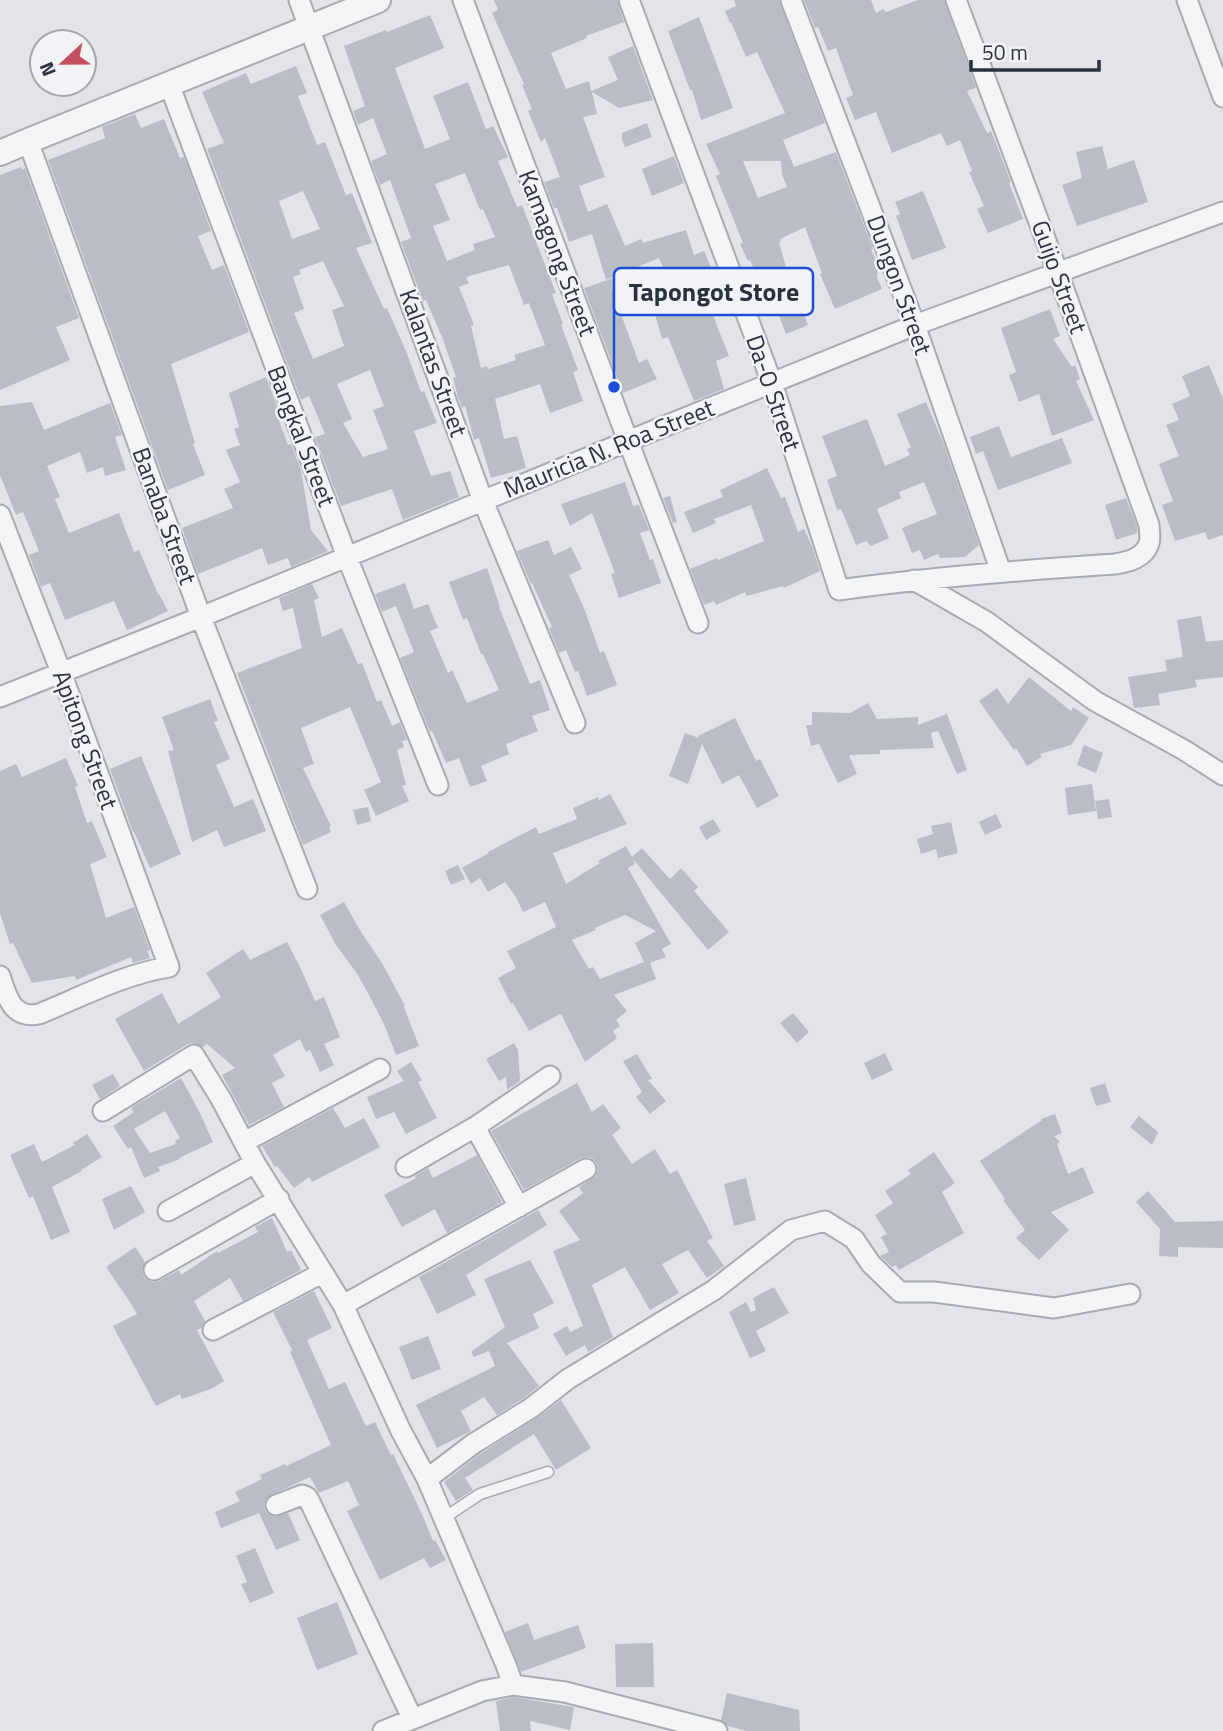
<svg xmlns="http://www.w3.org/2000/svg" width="1223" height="1731" font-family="'Titillium Web',sans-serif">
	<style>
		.building { fill: #b9bec5; fill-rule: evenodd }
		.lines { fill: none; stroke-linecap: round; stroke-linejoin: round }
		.service-casing { stroke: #a7abb3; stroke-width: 13 }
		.minor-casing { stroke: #a7abb3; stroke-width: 23 }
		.tertiary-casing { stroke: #a7abb3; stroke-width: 28 }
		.service { stroke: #f4f5f7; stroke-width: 10 }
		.minor { stroke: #f4f5f7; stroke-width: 19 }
		.tertiary { stroke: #f4f5f7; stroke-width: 24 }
		.labels { text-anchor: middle; stroke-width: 5; stroke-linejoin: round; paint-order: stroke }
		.street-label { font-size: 24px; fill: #2b323f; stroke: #f1f3f6 }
		.leader { fill: none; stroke: #1d4ed8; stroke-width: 2.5 }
		.callout-dot { fill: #1d4ed8; stroke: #f1f3f6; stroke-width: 2.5 }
		.callout { fill: #f1f3f6; stroke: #1d4ed8; stroke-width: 2.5 }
		.callout-label { font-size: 26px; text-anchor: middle; font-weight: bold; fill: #2b323f }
	</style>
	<rect width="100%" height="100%" fill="#e2e4e9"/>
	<!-- building -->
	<path class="building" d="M494,0H617L624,22L586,36L587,38L551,53L566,89L589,81L591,91L618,80L608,57L633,46L653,100L619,108L592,92L597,114L583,117L605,177L579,186L588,212L607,204L625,246L641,239L643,243L686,230L694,255L704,251L714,275L697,283L716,321H715L729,356L716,361L724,389L694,401L668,337L662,339L651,301L675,296L659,258L606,280L592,234L569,242L557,208H554L544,182L560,177L545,138L541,142L528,111L532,109L522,85L524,84L492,13L498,10Z
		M734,0H779L825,123L783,140L794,167L836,152L873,249H871L878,265L877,277L882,289L835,309L820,274L822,273L805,227L780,239L781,241L779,243L789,277L808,325L786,334L768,287L765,288L756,268L754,269L750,260L748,261L740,244L743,243L716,176L720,174L706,144L785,113L757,52L746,57L731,22L730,23L725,11L736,6ZM743,161H781L782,174L787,187L758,198Z
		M804,0H871L876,13L883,9L886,12L918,0H944L976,88L967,91L987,133L991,131L1011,182L1009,183L1023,219L988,233L977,209L984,206L969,172L972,171L960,140L947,146L941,133L892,153L876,112L855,120L846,98L853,95L836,48L828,51L818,27L815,28Z
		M430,15L444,48L395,68L425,149L450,139L433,96L468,82L486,129L493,126L508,157L498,161L517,207L522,205L556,293L552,294L563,324L561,325L578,370L573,372L583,401L550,413L540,384L495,399L504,439L517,436L526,468L491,478L479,438L474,440L465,406L462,408L458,397L453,378L456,377L442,337L426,300L423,301L401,242L411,238L390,180L380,185L371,161L387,154L373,118L358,125L353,111L365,106L344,46L386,30L387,32ZM465,173L480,210L483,209L495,237L473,244L475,250L447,261L433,226L450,220L435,184ZM509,265L524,305L529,303L545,345L514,355L516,360L488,369L487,366L481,368L471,326L474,325L459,287L469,283L466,277Z
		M699,17L733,108L701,120L692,90H690L668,31Z
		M296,66L307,93L298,96L317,145L325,142L346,195L352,193L372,243L356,248L384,309L387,308L406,351L421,392L424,391L437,423L414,431L431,476L450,471L459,497L403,520L392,489L341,506L315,437L325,434L309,396L301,400L207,149L224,143L202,92L246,73L251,84ZM303,191L320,229L292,239L279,201ZM323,261L344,306L332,310L344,346L313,359L294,313L304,309L293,277L301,274L299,270ZM370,370L384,406L373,410L388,449L363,457L343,423L352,419L337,384Z
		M135,114L141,128L164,119L180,158L184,157L211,231L198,236L212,270L224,265L249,332L171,364L195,443L193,444L205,475L168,490L48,160L105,138L102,127Z
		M647,123L652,137L625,147L622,139V133Z
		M1102,146L1108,169L1134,160L1148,202L1077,226L1062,185L1082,178L1076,152Z
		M674,156L684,183L652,196L642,169Z
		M21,167L22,170L25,168L79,318L56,327L70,360L0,390V175Z
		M923,191L946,248L912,260L896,216L900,214L895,202Z
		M617,277L626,303L618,306L639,363L647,359L657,379L623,393L584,288Z
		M1050,309L1060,336L1053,339L1072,367L1075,365L1080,379L1076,381L1094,420L1052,436L1039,394L1019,402L1009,375L1016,372L1001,328Z
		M1209,365L1223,399V535L1208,540L1205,532L1175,541L1162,505L1173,501L1159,464L1179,456L1166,425L1179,420L1172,404L1190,396L1182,376Z
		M266,377L278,409L275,410L288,445L291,444L301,470L311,530L328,551L291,567L288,558L268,565L262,548L198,574L182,528L233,508L224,489L240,482L226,450L240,445L234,429L239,427L229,393Z
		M32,402L44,430L110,403L122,435L115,437L126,470L105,476L103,467L87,473L80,452L47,466L60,497L55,499L69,533L119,513L134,552L139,550L158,594H159L168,611L127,630L114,601L65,620L50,583L41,587L29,555L39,551L23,512L16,515L0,475V406Z
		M926,402L943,442L979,545L965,557L940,558L938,554L924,560L920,550L912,553L902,528L937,514L924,482L899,492L901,498L877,509L889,538L871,546L866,541L856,545L841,509L837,510L827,480L837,476L822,436L867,419L885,466L910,455L907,449L911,448L897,414Z
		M999,426L1011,457L1062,438L1072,463L998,490L983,451L976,454L970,437Z
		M767,468L781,498L785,497L798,532L804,529L812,546L820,571L784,588L783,586L747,596L745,592L716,605L714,601L704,605L690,569L717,558L718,560L764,541L751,505L714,519L716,523L693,533L684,512L723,497L720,490Z
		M625,482L633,506L639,505L649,530L640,533L650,560L653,559L661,583L619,598L611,574L615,573L592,513L570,526L561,504Z
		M670,496L677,522L673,523L663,498Z
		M1126,498L1137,527V533L1116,540L1105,505Z
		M548,540L554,555L571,547L582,569L569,575L584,608L600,653L604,651L617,685L587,696L578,671L575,672L566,650L559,653L549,628L552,627L532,583L531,584L517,551Z
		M487,568L500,607H499L530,684L540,680L550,710L532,716L538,731L506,744L509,754L481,766L487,781L470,787L459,758L446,763L432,731L430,732L400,658L414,652L396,606L382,612L375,594L405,583L414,609L428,604L438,628L430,631L448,673L452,670L467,703L499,690L483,654H481L467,618L463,620L449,582Z
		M312,584L319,598L314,600L322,637L342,628L358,664L362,663L377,702L381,700L392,726L400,722L407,740L402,741L404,747L397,750L406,785L402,786L409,801L376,816L364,790L381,782L350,707L301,728L314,764L303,768L331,826L329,827L331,832L303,845L237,673L302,648L293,608L283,611L279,598Z
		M1201,616L1206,642L1223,640V677L1195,680L1197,687L1158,694L1160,705L1134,708L1128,677L1167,671L1165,660L1183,657L1177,620Z
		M1029,677L1071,711L1073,707L1089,718L1071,745L1040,754L1042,757L1027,766L1016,748L1014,750L979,701L997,688L1008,704Z
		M210,699L218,721L214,722L230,759L216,765L234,807L253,799L266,831L224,847L217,830L192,842L168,751L174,750L162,717Z
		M868,703L877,719L918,717V725L947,714L967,770L957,774L938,731L931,733L934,748L880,750V754L849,755L857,774L838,783L819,744L811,746L806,725H812V712L850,713Z
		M735,718L756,761L760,759L779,796L757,808L739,775L722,784L702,744L688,784L669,776L685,733L699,738L698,736Z
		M1084,745L1103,753L1096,773L1077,765Z
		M141,756L181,854L150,868L134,832H133L110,769Z
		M66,758L78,786L75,787L87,823L92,821L107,857L90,864L106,918L134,907L150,950L147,951L150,958L133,963L131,957L76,980L75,976L32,983L13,943L10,944L0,913V771L16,764L22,777Z
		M1092,784L1096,811L1068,815L1065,788Z
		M610,794L627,824L553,853L566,884L600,863L598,861L626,846L632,857L642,848L670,879L681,868L698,887L694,891L729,932L708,950L633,859L635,864L628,868L671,944L662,949L666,957L650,963L656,979L614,995L627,1011L616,1020L620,1026L613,1031L617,1038L585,1062L562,1016L560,1014L529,1031L513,1003L511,1004L498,978L516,968L507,951L556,927L545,902L523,912L516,897L505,882L488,892L480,878L471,884L462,868L489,853L488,852L536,827L539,834L577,819L573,808L598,797L599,800ZM625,915L656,931L635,943L644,962L600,979L593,967L589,969L572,940L596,930L595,928Z
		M1109,799L1112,817L1098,819L1095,801Z
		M368,807L371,821L357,825L353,810Z
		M996,814L1002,827L985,835L979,822Z
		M713,819L721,831L706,840L699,827Z
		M951,822L958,853L938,858L936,849L921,854L917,839L933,834L931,826Z
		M458,865L465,879L451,885L445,871Z
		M344,902L361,932L382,963L405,1006L404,1007L419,1046L396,1055L384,1024L370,997L358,975L336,945L320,915Z
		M287,942L301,969L315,1001L324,997L340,1037L324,1044L334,1065L320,1072L310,1050L306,1052L300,1039L273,1055L285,1076L272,1083L284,1107L249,1125L222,1075L235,1068L207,1044L203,1047L194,1043L188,1044L144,1071L115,1019L162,993L178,1024L221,997L206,973L243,949L250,960Z
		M793,1013L809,1032L797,1043L780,1023Z
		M514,1043L518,1050L520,1081L507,1090L506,1077L499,1081L486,1059Z
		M885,1053L893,1070L872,1080L864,1063Z
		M637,1054L652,1079L648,1080L666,1101L650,1114L636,1097L642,1092L623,1061Z
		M411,1062L422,1080L418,1082L437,1118L406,1134L394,1112L376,1119L367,1097L404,1081L397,1071Z
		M113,1074L120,1086L100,1099L92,1085Z
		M181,1078L199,1111L213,1142L179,1158L180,1159L158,1167L160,1171L144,1178L131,1147L128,1149L113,1126L134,1112L131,1108ZM165,1111L180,1138L175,1141L176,1144L150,1153L134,1129Z
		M577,1083L592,1112L603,1104L621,1128L612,1135L632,1164L655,1149L670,1174L677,1170L713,1238L707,1241L724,1266L707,1278L688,1250L662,1264L679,1293L650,1310L625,1267L592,1285L613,1337L588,1352L585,1345L566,1356L553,1334L567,1326L570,1332L583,1326L553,1251L580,1240L559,1211L583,1193L579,1187L596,1176L598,1170L597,1164L592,1158L585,1157L581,1158L524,1190L491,1131Z
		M1105,1083L1111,1102L1096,1106L1090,1088Z
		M333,1108L345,1128L364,1118L380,1147L312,1182L309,1177L294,1188L277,1166L275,1167L262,1146Z
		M1055,1114L1062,1133L1054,1136L1060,1142L1057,1144L1068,1174L1083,1167L1094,1193L1051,1212L1069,1230L1039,1260L1016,1238L1025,1230L1003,1200L1005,1199L980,1161L1042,1120L1041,1119Z
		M1139,1116L1158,1132L1152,1145L1130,1127Z
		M87,1134L102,1157L81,1170L82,1171L52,1187L70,1232L51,1240L33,1196L29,1198L10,1155L34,1144L42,1162L75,1145L73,1143Z
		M934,1152L955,1183L942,1192L964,1233L899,1270L896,1265L892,1267L880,1256L889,1252L881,1237L887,1234L875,1215L893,1203L885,1191L911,1174L908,1170Z
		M477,1155L502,1202L447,1233L435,1209L402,1227L384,1195L416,1178L415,1176L428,1168L433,1178Z
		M746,1178L756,1220L734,1226L724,1184Z
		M131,1186L145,1212L114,1230L102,1199Z
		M1148,1191L1175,1222L1223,1221V1248L1178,1247V1257L1159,1256L1160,1229L1136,1202Z
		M538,1210L547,1225L466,1275L476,1295L437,1314L419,1277Z
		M272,1218L287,1252L291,1250L301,1270L243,1301L230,1278L194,1301L205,1321L201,1328L197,1330L224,1381L211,1389L182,1399L180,1394L156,1406L113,1326L137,1314L130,1302L106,1267L135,1247L145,1262L142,1271L144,1277L147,1280L153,1282L159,1281L179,1270L181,1275L217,1251L218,1253L258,1232L255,1227Z
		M530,1260L554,1303L533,1314L539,1328L507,1343L539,1386L524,1398L497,1415L484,1397L461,1411L471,1431L437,1448L416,1405L495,1366L489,1351L474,1357L471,1352L505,1327L484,1279Z
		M774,1287L789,1313L756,1331L766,1351L750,1358L729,1312L746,1302L751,1312L756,1310L753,1298Z
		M314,1291L332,1328L307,1340L329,1389L345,1382L366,1426L375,1422L391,1455L393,1454L422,1514L433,1541L435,1540L446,1560L430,1568L424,1558L380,1580L347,1511L359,1505L348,1481L319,1493L310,1477L267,1497L264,1504L265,1510L268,1514L275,1517L288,1513L300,1540L276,1550L259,1513L221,1528L215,1512L240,1501L235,1492L262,1479L260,1475L285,1464L286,1466L331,1445L290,1352L292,1350L273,1312Z
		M428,1336L441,1369L412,1380L399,1347Z
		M561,1400L591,1448L556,1470L534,1434L465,1478L473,1490L456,1501L444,1482L480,1454L537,1418Z
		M255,1548L274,1593L250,1603L241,1584L247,1582L236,1556Z
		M337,1602L358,1654L317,1670L297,1618Z
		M528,1623L534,1640L578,1625L586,1648L521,1672L505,1632Z
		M653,1643L654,1687H616L615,1644Z
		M727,1693L799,1710L800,1731H747L728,1726L721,1720Z
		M513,1697L574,1707L570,1730L530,1721L531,1731H500L496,1701Z"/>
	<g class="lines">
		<defs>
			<path id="service" d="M444,1518L480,1494L548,1472"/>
			<path id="minor" d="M299,0L483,501L575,723
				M463,0L628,441L698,623
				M629,0L772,383L839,590C931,577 1022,570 1115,564C1128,562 1145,558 1149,543C1151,539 1149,530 1149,525L1058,273L956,0
				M791,0L915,325L1001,572
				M1187,0L1223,97
				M169,84L347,557L438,785
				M28,141L201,617L307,889
				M0,515L61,672L169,967C124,974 81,997 39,1014C12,1019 7,997 0,976
				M914,580L987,622L1095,701L1184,750L1223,775
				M0,697L201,617L628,441L915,325L1223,212
				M103,1111L194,1055L221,1099L255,1163L343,1305L401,1431L427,1479L506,1665L513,1685
				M475,1127L519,1207
				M244,1142L380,1069
				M406,1167L475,1127L550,1076
				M168,1211L255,1163
				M154,1270L279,1199
				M343,1305L586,1169
				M213,1330L322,1273
				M427,1479L473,1444L531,1408L568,1379L714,1290L791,1230L825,1221L854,1239L871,1264L900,1292H934L1054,1308L1130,1294
				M276,1505L302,1495L307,1497L310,1502L412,1718
				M383,1731L482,1691L513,1685L565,1692L717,1731"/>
			<path id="tertiary" d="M0,153L28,141L378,0"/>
		</defs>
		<!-- service casing -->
		<use href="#service" class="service-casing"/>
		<!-- minor casing -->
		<use href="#minor" class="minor-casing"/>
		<!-- tertiary casing -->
		<use href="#tertiary" class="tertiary-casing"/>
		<!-- service -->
		<use href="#service" class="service"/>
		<!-- minor -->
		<use href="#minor" class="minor"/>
		<!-- tertiary -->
		<use href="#tertiary" class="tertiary"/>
	</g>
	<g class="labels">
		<!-- street labels -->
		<g class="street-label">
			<text transform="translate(557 253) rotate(69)" y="8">Kamagong Street</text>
			<text transform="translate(1059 277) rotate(70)" y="8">Guijo Street</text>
			<text transform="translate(899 285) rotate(70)" y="8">Dungon Street</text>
			<text transform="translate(433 363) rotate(70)" y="8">Kalantas Street</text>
			<text transform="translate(773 393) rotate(71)" y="8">Da-O Street</text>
			<text transform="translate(301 436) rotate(69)" y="8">Bangkal Street</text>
			<text transform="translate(609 449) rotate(-22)" y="8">Mauricia N. Roa Street</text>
			<text transform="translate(164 516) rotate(70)" y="8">Banaba Street</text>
			<text transform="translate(85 740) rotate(70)" y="8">Apitong Street</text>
		</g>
	</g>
	<!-- callouts -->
	<path class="leader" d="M614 387L614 291"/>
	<circle class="callout-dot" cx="614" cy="387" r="7"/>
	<rect class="callout" x="614" y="268" width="199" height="47" rx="7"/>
	<g class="callout-label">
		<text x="714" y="301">Tapongot Store</text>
	</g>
	<!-- north arrow -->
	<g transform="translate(63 63) rotate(248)"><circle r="33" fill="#f1f3f6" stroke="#a2a6ad" stroke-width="2"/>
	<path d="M0-5L12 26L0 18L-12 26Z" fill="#c25262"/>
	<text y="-10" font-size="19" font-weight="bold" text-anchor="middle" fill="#2b323f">N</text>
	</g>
	<!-- scale -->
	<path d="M971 60v10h128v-10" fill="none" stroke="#2b323f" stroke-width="3.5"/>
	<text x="982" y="60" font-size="21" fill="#2b323f" stroke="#f1f3f6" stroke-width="5" paint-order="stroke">50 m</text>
</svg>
